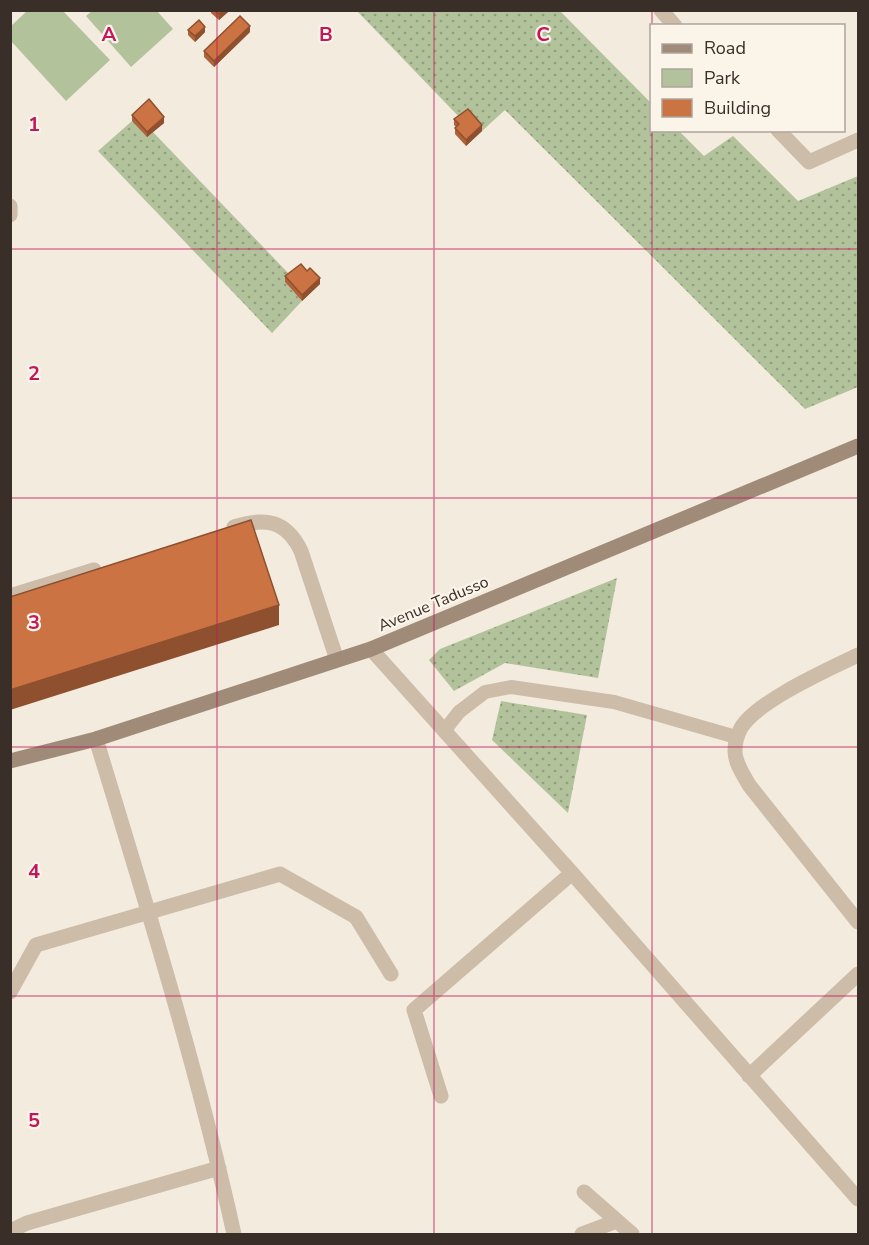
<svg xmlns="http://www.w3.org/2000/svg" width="869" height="1245" font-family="'Nunito Sans',sans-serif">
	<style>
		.green { fill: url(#green-dots) }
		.pitch { fill: #b2c39c }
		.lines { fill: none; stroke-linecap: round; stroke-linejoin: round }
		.lane { stroke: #ccbca8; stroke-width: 14 }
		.street { stroke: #ccbca8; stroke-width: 15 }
		.secondary { stroke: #a08b79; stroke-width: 15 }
		.wall { fill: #af633a }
		.shaded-wall { fill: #8e502f }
		.building { fill: #cb7343; stroke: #8e502f; stroke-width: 1.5 }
		.grid { fill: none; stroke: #c2185b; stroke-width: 1.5; stroke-opacity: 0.55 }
		.labels { text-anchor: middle; stroke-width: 4.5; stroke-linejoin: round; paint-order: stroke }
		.street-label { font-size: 16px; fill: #392f28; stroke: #fbf4e9 }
		.grid-label { font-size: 20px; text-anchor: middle; font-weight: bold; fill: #c2185b; stroke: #fbf4e9; stroke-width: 4.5; stroke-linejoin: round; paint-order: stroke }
	</style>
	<defs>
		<pattern id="green-dots" width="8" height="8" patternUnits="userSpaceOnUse" patternTransform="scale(1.5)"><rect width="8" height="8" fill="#b2c39c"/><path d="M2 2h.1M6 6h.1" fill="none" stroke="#929f7f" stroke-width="1.8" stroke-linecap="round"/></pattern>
	</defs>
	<rect width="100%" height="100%" fill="#f3ebdd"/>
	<!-- green -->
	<path class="green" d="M357,11H560L651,103L652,130L679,131L704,156L733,136L798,201L858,176V387L805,409L505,110L482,131L468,115L462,120Z
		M132,121L153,132L291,276L285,282L302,301L272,333L98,151Z
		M617,578L598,678L505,663L454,691L429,660L440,649Z
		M501,701L587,715L568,813L492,740Z"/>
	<!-- pitch -->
	<path class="pitch" d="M27,11H63L110,60L66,101L11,41V26Z
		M92,11H157L173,29L131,67L86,16Z"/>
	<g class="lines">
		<!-- lane -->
		<path class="lane" d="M444,731L459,712L485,692L511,687L614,702L736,737"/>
		<!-- street -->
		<path class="street" d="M661,10L675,26
			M778,130L809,162L858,140
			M10,206V215
			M234,527C265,517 286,520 301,551L337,660
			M10,596L94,570
			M371,649L572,873L858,1199
			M858,655C829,669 757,701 741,728C737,735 735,743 735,751C735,763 743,774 749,785L858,922
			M96,739C146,903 197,1067 234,1234
			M10,992L36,945L280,874L356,917L391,974
			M749,1076L858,974
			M441,1096L414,1010L572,873
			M584,1192L632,1234
			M10,1231L27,1223L219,1168
			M582,1234L617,1221"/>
		<!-- secondary -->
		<path class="secondary" d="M10,761L96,739L371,649L858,446"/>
	</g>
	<!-- wall -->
	<path class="wall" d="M211,10H228V12L219,20L211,13Z
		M188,30L205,32L195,42L188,35Z
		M250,32L214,67L204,57V51Z
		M132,115L164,123L147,137L132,121Z
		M454,119L482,131L466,146L455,134V128L456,127L454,125Z
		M307,271L320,284L302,301L285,282V276Z"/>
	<!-- shaded-wall -->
	<path class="shaded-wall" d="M223,10H228V12L219,20V14Z
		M250,26V32L214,67V61Z
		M205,27V32L195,42V36Z
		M164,117V123L147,137V132Z
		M482,125V131L466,146V140Z
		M320,278V284L302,301V295Z
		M279,605V625L10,710V690Z"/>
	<!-- building -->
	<path class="building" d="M215,10H223L219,14Z
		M240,16L250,26L214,61L204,51Z
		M199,20L205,27L195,36L188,30Z
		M149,99L164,117L147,132L132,115Z
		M468,109L482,125L466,140L455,128L459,124L454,119Z
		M301,264L307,271L310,268L320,278L302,295L285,276Z
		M251,520L279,605L10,690V597Z"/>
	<!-- grid -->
	<path class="grid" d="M217,10V1234M434,10V1234M652,10V26M652,130V1234M10,249H858M10,498H858M10,747H858M10,996H858"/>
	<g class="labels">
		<!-- street labels -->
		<g class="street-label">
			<text transform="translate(433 603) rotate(-23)" y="6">Avenue Tadusso</text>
		</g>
	</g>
	<g class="grid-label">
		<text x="109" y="41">A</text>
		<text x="326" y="41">B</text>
		<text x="543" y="41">C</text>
		<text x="34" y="131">1</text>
		<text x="34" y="380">2</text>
		<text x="34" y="629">3</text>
		<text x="34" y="878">4</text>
		<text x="34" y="1127">5</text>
	</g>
	<!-- border -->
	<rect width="869" height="1245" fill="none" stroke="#392f28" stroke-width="24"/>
	<!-- legend -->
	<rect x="650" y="24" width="195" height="108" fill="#fbf4e9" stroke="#ada59c" stroke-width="1.5"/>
	<rect x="662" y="44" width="30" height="9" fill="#a08b79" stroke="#ada59c" stroke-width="1.5"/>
	<text x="704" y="54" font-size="18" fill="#392f28">Road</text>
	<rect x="662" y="69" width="30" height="18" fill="#b2c39c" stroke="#ada59c" stroke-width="1.5"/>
	<text x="704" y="84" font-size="18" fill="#392f28">Park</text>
	<rect x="662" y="99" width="30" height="18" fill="#cb7343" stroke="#ada59c" stroke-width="1.5"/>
	<text x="704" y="114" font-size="18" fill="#392f28">Building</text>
</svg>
